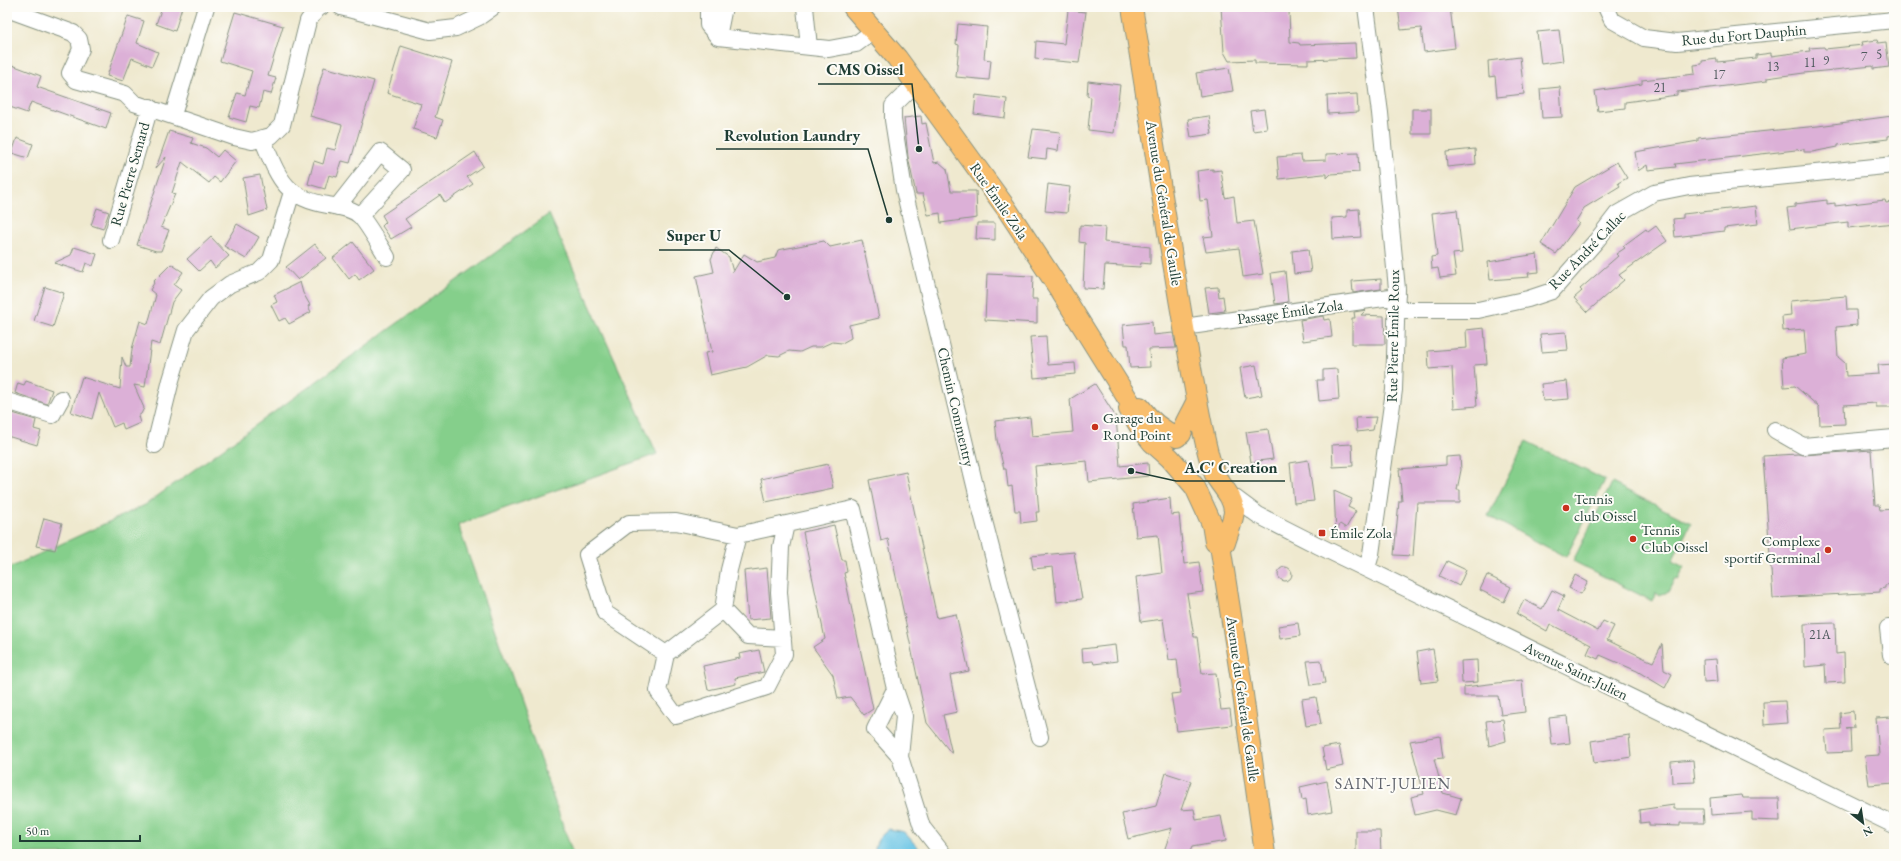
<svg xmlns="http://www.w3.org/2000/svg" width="1901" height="861" font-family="'EB Garamond',serif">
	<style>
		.green { fill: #85cf8b; stroke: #528660 }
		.water { fill: #67c4e5; stroke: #43808c }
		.building { fill: #dcb0d7 }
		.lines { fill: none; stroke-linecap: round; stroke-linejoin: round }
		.minor-casing { stroke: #879382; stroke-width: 18 }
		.major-casing { stroke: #879382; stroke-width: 22 }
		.minor { stroke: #fff; stroke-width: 16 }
		.major { stroke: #f9be6d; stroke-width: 20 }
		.poi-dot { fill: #c8321e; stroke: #fdfcf7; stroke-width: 1.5 }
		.labels { text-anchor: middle; stroke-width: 4; stroke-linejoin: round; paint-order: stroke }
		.number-label { font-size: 13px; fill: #4e5a5d }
		.street-label { font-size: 15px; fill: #1f3d34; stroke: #fdfcf7 }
		.poi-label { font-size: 15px; fill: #1f3d34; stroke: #fdfcf7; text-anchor: start }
		.neighbourhood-label { font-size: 16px; letter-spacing: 1px; fill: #61656d; stroke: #fdfcf7 }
		.leader { fill: none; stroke: #1f3d34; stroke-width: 1.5 }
		.callout-dot { fill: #1f3d34; stroke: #fdfcf7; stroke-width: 1.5 }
		.callout-label { font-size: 16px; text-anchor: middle; font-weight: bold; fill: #1f3d34; stroke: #fdfcf7; stroke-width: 4; stroke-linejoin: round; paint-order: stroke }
	</style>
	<rect width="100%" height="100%" fill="#fdfcf7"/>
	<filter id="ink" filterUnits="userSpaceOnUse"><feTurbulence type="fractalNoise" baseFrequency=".025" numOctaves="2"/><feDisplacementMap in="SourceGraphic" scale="8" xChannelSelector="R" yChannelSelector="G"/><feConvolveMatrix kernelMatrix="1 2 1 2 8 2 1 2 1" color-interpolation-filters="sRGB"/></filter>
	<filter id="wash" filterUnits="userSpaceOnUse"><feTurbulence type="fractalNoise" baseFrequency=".012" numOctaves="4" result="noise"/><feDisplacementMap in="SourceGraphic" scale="16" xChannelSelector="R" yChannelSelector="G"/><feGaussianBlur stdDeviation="0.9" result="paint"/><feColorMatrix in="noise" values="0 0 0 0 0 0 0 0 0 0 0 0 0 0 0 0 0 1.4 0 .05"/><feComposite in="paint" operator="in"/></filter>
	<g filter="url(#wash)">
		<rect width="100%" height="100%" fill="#efe9cf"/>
		<!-- green -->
		<path class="green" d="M549,214L657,454L458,525L573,854H7V569L145,505Z
			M1526,441L1605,480L1566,557L1488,516Z
			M1612,483L1691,523L1672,561L1684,567L1678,579L1675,578L1668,592L1659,595L1656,593L1652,601L1573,561Z"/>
		<!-- water -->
		<path class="water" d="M889,829L904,832L921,851L918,854H879L875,849C876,839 882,835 889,829Z"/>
		<g id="blocks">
			<!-- building -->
			<path class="building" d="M162,7H182L175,31L156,24Z
				M1221,7H1264V11L1289,9L1290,42L1299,43L1300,45L1355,43L1356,58L1308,60V64L1255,63V60L1229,61L1224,52Z
				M1398,7H1450L1455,48L1424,52L1421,28L1401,30Z
				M1068,10L1086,12L1079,63L1035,59L1036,41L1064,44Z
				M235,12L283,26L268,76L276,78L271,94L263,92L259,108L250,106L246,122L229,117L237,93L245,95L252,71L220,61Z
				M128,16L144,21L137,43L158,52L152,66L132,58L123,81L107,76Z
				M958,24L987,27L984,59L991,60L989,80L956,77L959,45L956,44Z
				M1559,30L1563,61L1541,64L1537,32Z
				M1877,40L1878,43L1886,42L1889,67L1873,69V66L1804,73L1767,78V81L1677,92V95L1625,102V108L1598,111L1595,91L1642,84V80L1695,74L1694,65L1702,64V61L1717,59V62L1756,58V55L1764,54L1771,53V56L1801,52L1810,51L1809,48L1824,47L1825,49L1863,45L1862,42Z
				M401,46L452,62L435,117L443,120L437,137L413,129L421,104L387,93Z
				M1520,57L1524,94L1497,97L1495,76L1489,77L1488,61Z
				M7,63L41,76L37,87L111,113L106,129L31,102L27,113L7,106Z
				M324,67L374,81L350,163L342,161L337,177L329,175L325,189L308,184L314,161L323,164L327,148L335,150L342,125L310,116Z
				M1229,68L1233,91L1200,96L1196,73Z
				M1088,81L1120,85L1114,133L1088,130L1091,97L1087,96Z
				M1560,87L1562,117L1542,118L1540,89Z
				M1357,94L1358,112L1328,114L1327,96Z
				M976,95L1007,99L1005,118L974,114Z
				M1264,109L1267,129L1253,131L1250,111Z
				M1412,109H1431V134H1412Z
				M921,116L922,124L926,123L934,163L939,162L947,169L951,191H976L977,218L941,223L940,213L928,215L923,194H916L908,157L904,118Z
				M1209,116L1212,134L1191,137L1188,119Z
				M1892,116L1894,135L1888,136V139L1838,145V147L1812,152H1804V149L1675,164L1676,167L1648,170L1647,165L1638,171L1635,152L1698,141V138L1818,126Z
				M1033,129L1060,132L1058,151L1047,149L1046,159L1028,157Z
				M169,131L193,138L191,143L206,148L217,157L223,150L236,161L220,182L214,177L209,183L182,162L172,193L175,194L161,227L169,230L161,251H156L137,245L166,157L156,168Z
				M17,138L33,144L28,158L12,153Z
				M1475,149L1476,164L1447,167L1446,152Z
				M475,152L483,166L467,177L473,184L445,203L440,195L405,219L411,227L391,239L382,226L386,222L382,215Z
				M1358,153L1359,172L1331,174L1327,178V174H1323L1279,179L1277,157L1301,155L1302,161L1326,160V154Z
				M1617,162L1627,178L1618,183L1620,186L1584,208L1576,221L1579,223L1556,254L1541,244L1575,187Z
				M1213,169V171L1221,170L1225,198L1234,196L1237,223L1254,221L1263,274L1243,277L1239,248L1206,252L1203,237L1213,236L1208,200L1200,201L1197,171Z
				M260,175L267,210L249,216L243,178Z
				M1048,184L1070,187L1067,213L1045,211Z
				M1827,200V204L1835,203V206L1885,200L1886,203L1893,202L1894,223L1848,228V222L1790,229L1787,208L1795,207V204Z
				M1756,206L1758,224L1724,228V231L1675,237L1673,219L1683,218V214Z
				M97,208L109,212L103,229L91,225Z
				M1359,209L1361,237L1333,239L1332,218L1347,217V210Z
				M1457,210L1462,253L1453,254L1456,276L1440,278L1438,268L1432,269L1431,257L1437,256L1432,213Z
				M977,223H995V240L976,239Z
				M237,224L259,237L246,259L224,246Z
				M1080,225L1105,227L1104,242L1150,247V264L1141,263L1140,267L1105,265L1103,289L1083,288L1085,243L1079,242Z
				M1656,226L1667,241L1619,275L1624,280L1587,312L1574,298L1582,291L1580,289L1618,256L1616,254L1625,248L1623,246L1646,229L1648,232Z
				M211,237L229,256L215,268L210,261L199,271L187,259Z
				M862,240L879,318L849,325L851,338L842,343L832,342L821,347H811L800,352L789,351L779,356L768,355L747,367L710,375L705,353L712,352L696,276L714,272L711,259L716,248L729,257L733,272L744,254L757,262L775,258L778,250L824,241L830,247Z
				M353,242L374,269L359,280L355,274L349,279L333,258Z
				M315,244L326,258L298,280L286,267Z
				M74,247L97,254L93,266L86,263L83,272L54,263L71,255Z
				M1308,249L1311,272L1294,274L1292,251Z
				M1537,254L1539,272L1528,273L1529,277L1490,280L1488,262Z
				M171,264L183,272L174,285L181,290L172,302L160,345L151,342L145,387L134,385L144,408L141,414L138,416L140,423L124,430L122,423L113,427L99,393L92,419L71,412L82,377L120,389L122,357L126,367H130L132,349L140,321L148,324L156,295L150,290L154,283L153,282Z
				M1285,271L1288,302L1275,304L1271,273Z
				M987,274L1033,276L1032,299H1037V323L985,320Z
				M1381,279V289L1353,293L1352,281Z
				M300,282L303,293L310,305L308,306L311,312L289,324L285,318L279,321L271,305L277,302L274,295Z
				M45,287L64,293L53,327L34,321Z
				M1218,287L1219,297L1223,296L1225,311L1209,313L1205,288Z
				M1846,296L1847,310H1856L1857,325L1836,327L1838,357L1845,363L1846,376L1879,374L1878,365L1894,364V400H1892V407H1876V403L1844,405L1845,424L1820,425L1819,407L1795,386L1784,387L1782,358L1806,354L1804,329L1783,331L1782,316L1791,315L1790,301Z
				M1366,310L1361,315L1384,316L1385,344H1352V318H1355L1354,312Z
				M1323,316L1324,320L1330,319L1332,337L1303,341L1300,320Z
				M1152,322L1153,335L1173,333L1176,348L1149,349L1150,367L1130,368L1128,345H1125L1123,325Z
				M1484,328L1487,364L1474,365L1477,406L1454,408L1452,367L1429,369L1428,351L1467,348L1466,330Z
				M1566,332L1568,350L1542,352L1540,334Z
				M1046,336L1048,365L1075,363L1076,374L1034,378L1030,337Z
				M1256,365L1262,395L1245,398L1240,368Z
				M1337,369L1339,399L1319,401L1317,380H1323V370Z
				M26,381L52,390L47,404L15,393L18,383L24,385Z
				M1567,381L1569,399L1543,401L1541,384Z
				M1095,384L1116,417L1120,466L1148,463L1149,476L1089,482L1087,461L1035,466L1039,512H1036L1037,521L1021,523L1020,511H1015L1012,486L1008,487L1006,469H1004L997,440L995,421L1030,417L1032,436L1073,432L1070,399Z
				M9,412L36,420L34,429L41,431L37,445L7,436V417Z
				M1376,417L1373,430L1357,432L1356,418Z
				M1268,429L1273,459L1251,462L1246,432Z
				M1352,444L1353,466L1333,467L1332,445Z
				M1871,450L1875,505H1879L1880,510L1894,509V584L1885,585V588L1880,589V592L1773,598L1763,456L1798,454L1804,455Z
				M1460,456L1461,470L1457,490H1460V503H1417L1413,556L1394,555L1399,501H1402L1399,469L1446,465V457Z
				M1308,460L1314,501L1294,503L1290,463Z
				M828,464L833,488L766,502L761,479Z
				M906,472L937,618L956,614L969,671L950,675L957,712L943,715L952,754L927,723L888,539L881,541L869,480Z
				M1334,491L1352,499L1348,507L1356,511L1346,528L1340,524L1336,533Z
				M1170,498L1171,515L1179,514L1184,564L1199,562L1203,592L1187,594L1194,637H1197L1202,674L1216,673L1221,710L1230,709L1232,725L1177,731L1171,694L1181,693L1177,659L1169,660L1163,619L1141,622L1136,577L1162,573L1158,535L1136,537L1133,504Z
				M44,518L62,523L55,550L36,546Z
				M834,525L842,560H845L847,572L844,573L873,709L864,715L850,697L838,699L833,675L813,647L825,639L803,532Z
				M1074,552L1082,599L1057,602L1053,567L1033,569L1031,556Z
				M1447,561L1466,570L1459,586L1439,576Z
				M1278 574a7 7 0 1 1 14 0a7 7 0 1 1-14 0Z
				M767,568L771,618L748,620L744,571Z
				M1487,575L1511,587L1504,602L1480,590Z
				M1575,575L1588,582L1581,594L1569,588Z
				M1552,590L1564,596L1558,610L1598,631L1603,621L1614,626L1607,640L1646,659L1653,662L1662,644L1664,670L1672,674L1665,688L1637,671L1600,655L1598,659L1587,654L1591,645L1550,624L1547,631L1517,614L1524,600L1542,609Z
				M1298,623L1300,636L1280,639L1278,626Z
				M1835,623L1836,654L1844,653L1845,682L1826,683L1825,665L1805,667L1804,624Z
				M1115,645L1117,661L1094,664L1093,661L1083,662L1082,649Z
				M1433,649L1438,681L1421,683L1417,652Z
				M759,650L764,672L735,678L736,684L708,690L703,666L740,658L739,654Z
				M1716,659L1718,681L1704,682L1703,660Z
				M1321,660L1325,683L1311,685L1307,661Z
				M1477,660L1478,682L1462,683L1461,661Z
				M1522,680L1525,712L1501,715L1498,696H1464V687Z
				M1316,697L1321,724L1306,726L1302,699Z
				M1785,701L1787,723L1764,725L1763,702Z
				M1853,711L1854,728L1846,729L1850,728L1851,752L1827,753L1825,730L1841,729L1840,713Z
				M1567,716L1570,743L1552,745L1549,718Z
				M1891,717L1894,783L1869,785L1865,756L1879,755L1876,718Z
				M1503,719L1506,741L1489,746L1486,721Z
				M1629,735L1631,757L1594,763L1591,741Z
				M1440,736L1443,758L1434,759L1443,793L1461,798L1456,815L1436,810L1415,815L1411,797L1424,794L1410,741Z
				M1339,745L1343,766L1326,770L1322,748Z
				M1693,760L1695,782L1672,783L1671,762Z
				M1166,773L1191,781L1181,810L1194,809L1196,820L1221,816L1226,841L1192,847L1189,854H1163L1172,828L1128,839L1122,814L1156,806Z
				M1327,781L1332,811L1308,815L1306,799L1302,800L1300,787Z
				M1742,795L1743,798H1779L1780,821L1752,820V812L1711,815L1710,798Z
				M1674,805V809H1703L1704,823H1680V826L1649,825V822L1640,823L1639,810Z
				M1356,831H1380L1381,854H1356Z"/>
		</g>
	</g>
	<g filter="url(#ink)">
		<use href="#blocks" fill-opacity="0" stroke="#879382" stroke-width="1"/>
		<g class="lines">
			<defs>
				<path id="minor" d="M341,7L430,31L456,28L479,17L493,7
					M708,7V25L718,37L829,49L856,44L875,30
					M805,7L809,47
					M1366,7L1380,113L1397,289L1394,390L1371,554L1367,568
					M1606,7L1612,20L1644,38L1677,42L1894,20
					M7,9L73,33L79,39L81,49L70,73L76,80L125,94L134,103L234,137L252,141L271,136L282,125L308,21L318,8L321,7
					M718,37L724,7
					M916,83L893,106V120L904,190L977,494L1040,737
					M173,115L206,7
					M262,138C278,176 283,198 328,205C339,207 352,208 360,216C368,224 380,246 387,257
					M337,207L380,152L402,170L360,216
					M111,240L150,107
					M1396,310H1478L1528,299L1552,291L1597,240L1617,214L1654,193L1689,186L1894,165
					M1184,327L1397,296
					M7,401L52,415L61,399
					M1775,430L1803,446L1894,438
					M155,445L171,380L186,330L211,298L230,284L259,272L271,260L292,192
					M1229,496L1235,498L1258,515L1319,546L1894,825
					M786,524L781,547L779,592L784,654L767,687L676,716L658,691L666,654L605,613L587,555L629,523L676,522L738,535L853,509L895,689L904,716L900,757L922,827L943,854
					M738,535L729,570L723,610L748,636L783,638
					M1894,628H1888L1891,655L1894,654
					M666,654L723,610
					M895,689L875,729L900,757"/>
				<path id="major" d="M853,7L897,58L1006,208L1058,287L1131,404L1129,409L1140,427L1152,442L1170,458L1195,487L1212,524L1215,542L1220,545
					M1132,7C1155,145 1174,284 1201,421C1205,440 1208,460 1216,477C1223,488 1233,497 1234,511C1234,518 1227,536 1225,543L1220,545
					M1140,407C1150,421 1161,430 1177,437
					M1181,434C1184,423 1192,412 1197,400
					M1220,545L1241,680L1265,854"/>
			</defs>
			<!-- minor casing -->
			<use href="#minor" class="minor-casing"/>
			<!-- major casing -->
			<use href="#major" class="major-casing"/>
			<!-- minor -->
			<use href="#minor" class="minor"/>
			<!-- major -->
			<use href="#major" class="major"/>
		</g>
	</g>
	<!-- markers -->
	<g class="poi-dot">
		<circle cx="1095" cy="427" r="4"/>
		<circle cx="1566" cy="508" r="4"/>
		<rect x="1318" y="529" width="8" height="8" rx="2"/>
		<circle cx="1633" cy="539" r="4"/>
		<circle cx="1828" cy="550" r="4"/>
	</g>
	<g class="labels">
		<!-- number labels -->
		<g class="number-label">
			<text x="1879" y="59">5</text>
			<text x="1864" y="61">7</text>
			<text x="1826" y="65">9</text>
			<text x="1810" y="67">11</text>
			<text x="1773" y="71">13</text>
			<text x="1719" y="79">17</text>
			<text x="1660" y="92">21</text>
			<text x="1820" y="639">21A</text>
		</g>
		<!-- street labels -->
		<g class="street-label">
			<text transform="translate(1744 35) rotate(-5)" y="5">Rue du Fort Dauphin</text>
			<text transform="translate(130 174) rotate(-74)" y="5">Rue Pierre Semard</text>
			<text transform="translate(999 201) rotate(55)" y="5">Rue Émile Zola</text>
			<text transform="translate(1164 203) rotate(81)" y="5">Avenue du Général de Gaulle</text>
			<text transform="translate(1587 250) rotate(-46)" y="5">Rue André Callac</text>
			<text transform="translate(1290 312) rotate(-8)" y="5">Passage Émile Zola</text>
			<text transform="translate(1393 336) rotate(-89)" y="5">Rue Pierre Émile Roux</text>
			<text transform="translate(956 407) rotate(77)" y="5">Chemin Commentry</text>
			<text transform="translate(1576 671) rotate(26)" y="5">Avenue Saint-Julien</text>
			<text transform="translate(1243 699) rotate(82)" y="5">Avenue du Général de Gaulle</text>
		</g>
		<!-- poi labels -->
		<g class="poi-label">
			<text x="1103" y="423">Garage du<tspan x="1103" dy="17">Rond Point</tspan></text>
			<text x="1574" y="504">Tennis<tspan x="1574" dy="17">club Oissel</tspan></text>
			<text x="1641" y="535">Tennis<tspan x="1641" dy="17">Club Oissel</tspan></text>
			<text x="1330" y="538">Émile Zola</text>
			<text x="1820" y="546" text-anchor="end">Complexe<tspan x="1820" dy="17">sportif Germinal</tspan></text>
		</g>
		<!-- neighbourhood labels -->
		<g class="neighbourhood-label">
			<text x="1393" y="789">SAINT-JULIEN</text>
		</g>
	</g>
	<!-- callouts -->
	<path class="leader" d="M919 149L912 84H818M889 220L868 149H716M787 297L729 250H659M1131 471L1176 481H1285"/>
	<g class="callout-dot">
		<circle cx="919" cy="149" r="4"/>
		<circle cx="889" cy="220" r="4"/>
		<circle cx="787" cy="297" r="4"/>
		<circle cx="1131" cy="471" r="4"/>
	</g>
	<g class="callout-label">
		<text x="865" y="75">CMS Oissel</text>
		<text x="792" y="141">Revolution Laundry</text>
		<text x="694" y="241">Super U</text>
		<text x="1231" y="473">A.C' Creation</text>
	</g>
	<!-- margin -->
	<rect width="1901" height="861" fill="none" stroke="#fdfcf7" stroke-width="24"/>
	<!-- north arrow -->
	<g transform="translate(1863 823) rotate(150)" stroke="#fdfcf7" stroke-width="3" paint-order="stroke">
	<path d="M0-3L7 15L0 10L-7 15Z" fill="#1f3d34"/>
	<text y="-6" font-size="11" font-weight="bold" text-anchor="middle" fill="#1f3d34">N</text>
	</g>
	<!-- scale -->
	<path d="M20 835v6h120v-6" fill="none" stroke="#1f3d34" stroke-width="2"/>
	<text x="26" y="835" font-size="12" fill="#1f3d34" stroke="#fdfcf7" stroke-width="3" paint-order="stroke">50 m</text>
</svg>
